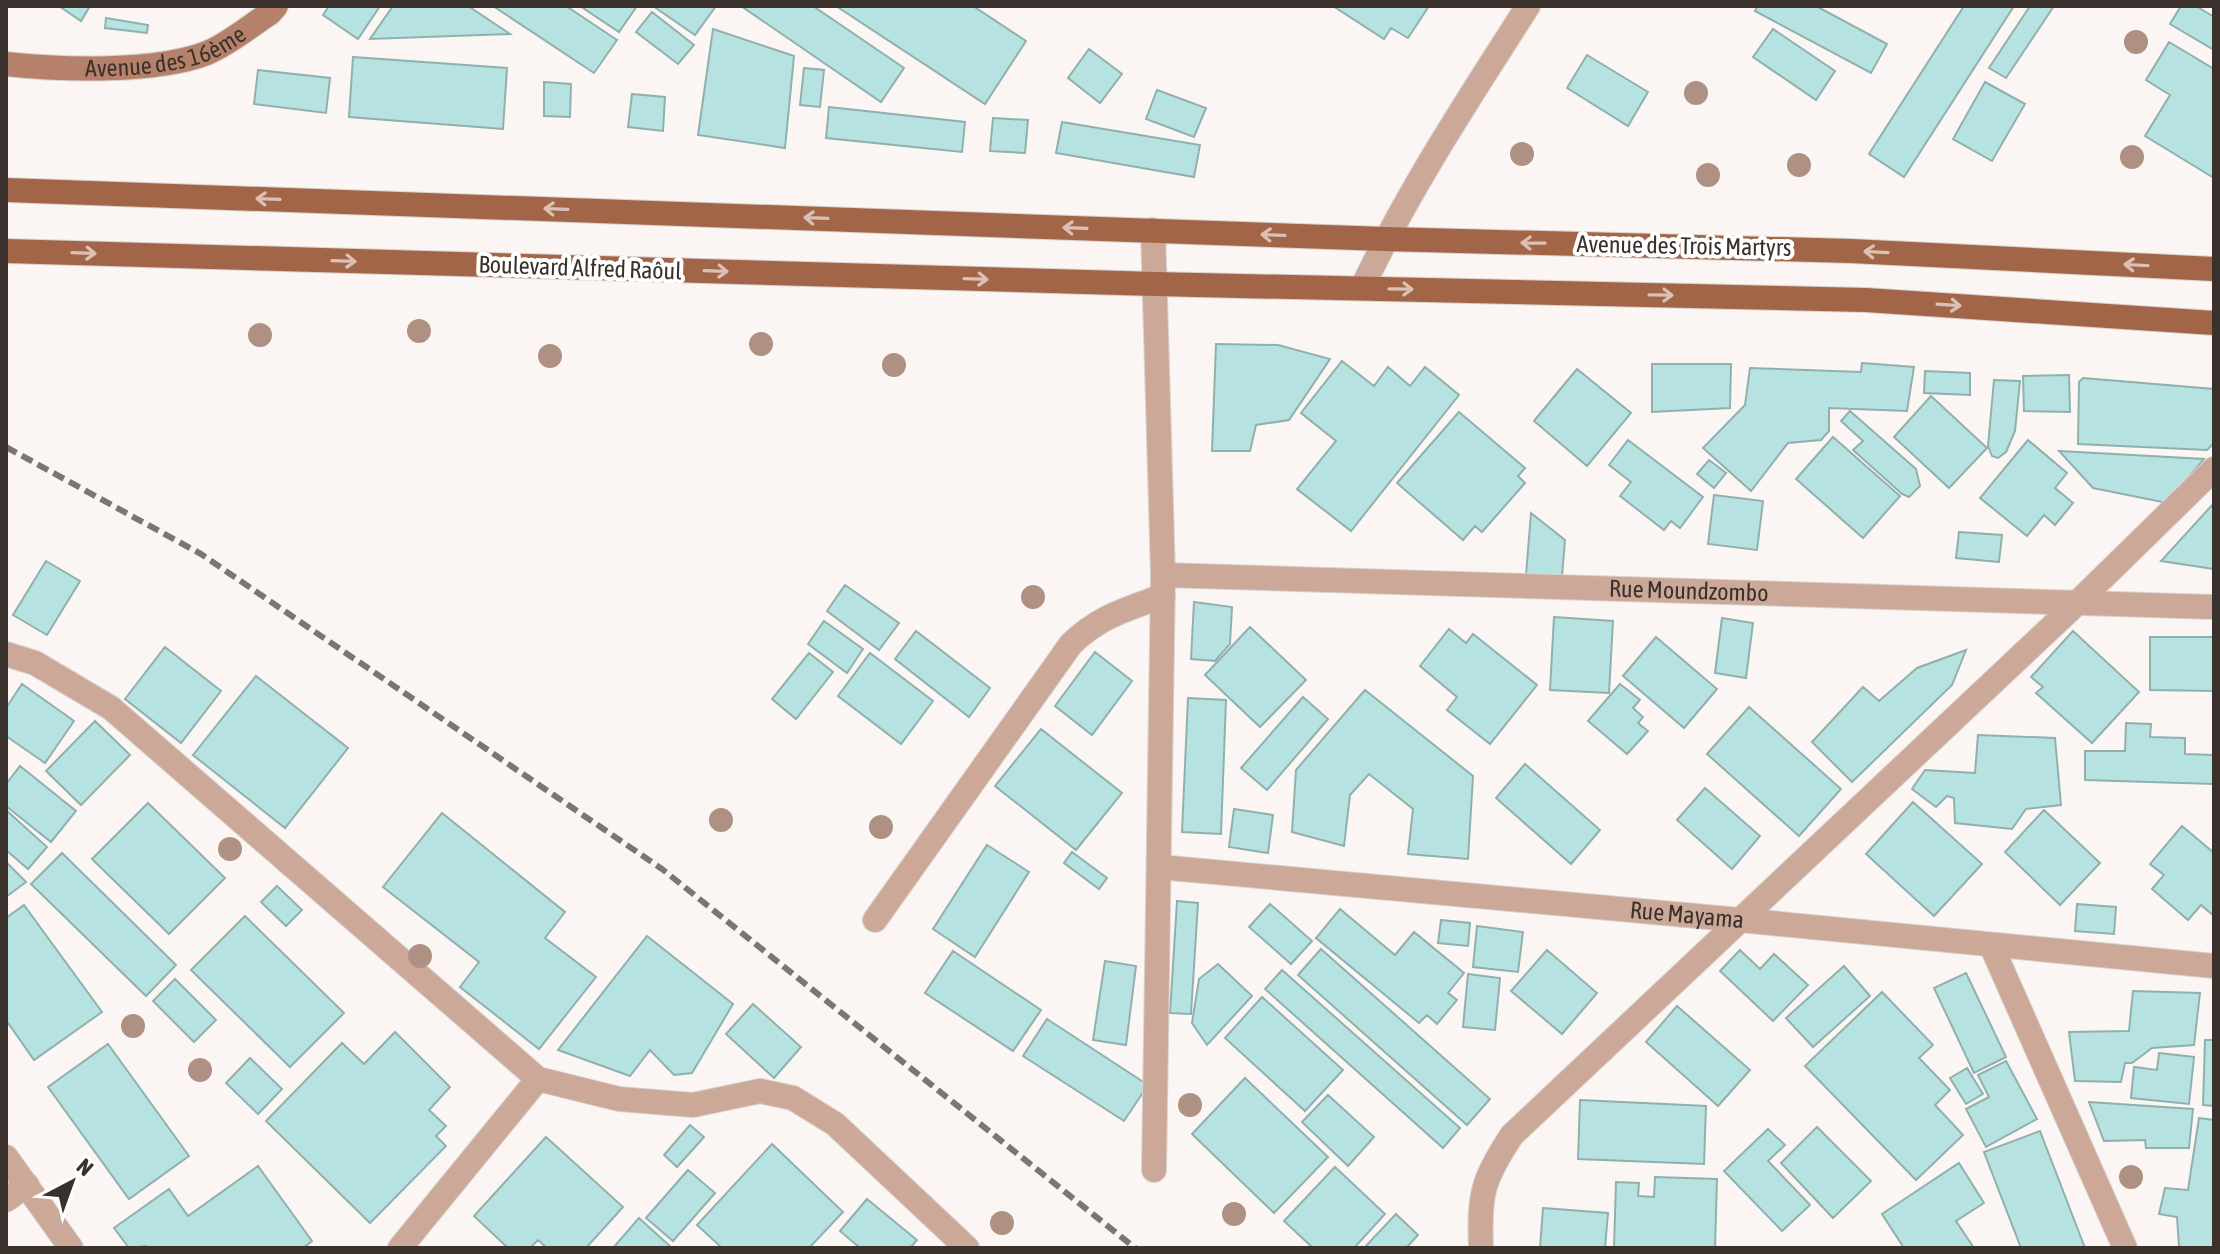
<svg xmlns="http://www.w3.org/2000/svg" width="2220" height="1254" font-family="'Asap Condensed',sans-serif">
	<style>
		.building { fill: #b6e3e1; stroke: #90b0ae; stroke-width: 2 }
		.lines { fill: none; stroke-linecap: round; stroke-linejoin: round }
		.street-casing { stroke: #d8d3cf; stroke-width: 26 }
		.secondary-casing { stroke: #d8d3cf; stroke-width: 26 }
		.primary-casing { stroke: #d8d3cf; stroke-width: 26 }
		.street { stroke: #cca898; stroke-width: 24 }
		.secondary { stroke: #b5816a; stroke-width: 24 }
		.primary { stroke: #a36548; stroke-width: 24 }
		.rail { stroke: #7d7571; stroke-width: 6; stroke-dasharray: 12 6; stroke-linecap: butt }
		.tree { fill: #ae9183 }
		.oneway { stroke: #dac1b6 }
		.labels { text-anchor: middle; stroke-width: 8; stroke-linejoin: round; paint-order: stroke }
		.street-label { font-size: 24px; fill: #3b312c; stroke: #fff }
	</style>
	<rect width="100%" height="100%" fill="#fbf6f3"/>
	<!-- building -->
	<path class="building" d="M59,6H90L81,21Z
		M329,6H380L358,39L323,15Z
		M393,6H468L510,34L370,39Z
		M493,6H566L617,40L594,73Z
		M580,6H637L619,32Z
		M653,6H716L695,35Z
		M741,6H813L904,68L881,102Z
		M836,6H973L1026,41L985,104Z
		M1333,6H1429L1408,38L1391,28L1384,39Z
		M1757,6H1816L1887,44L1871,73L1755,11Z
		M1964,6H2014L1904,177L1869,154Z
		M2030,6H2054L2006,78L1989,68Z
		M2181,6H2196L2214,17V50L2170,24Z
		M652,12L694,45L678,64L636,32Z
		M106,18L148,25L147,33L105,28Z
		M713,29L794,56L785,148L698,135Z
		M1773,29L1835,71L1816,100L1753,57Z
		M2169,42L2214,69V178L2145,136L2170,95L2146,80Z
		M1089,49L1122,74L1100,103L1068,78Z
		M1587,55L1648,92L1628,126L1567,88Z
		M353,57L507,68L503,129L349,117Z
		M804,68L824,70L820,107L800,105Z
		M258,70L330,78L326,113L254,104Z
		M544,82L571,84L570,117L544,116Z
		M1985,82L2025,104L1992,161L1953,139Z
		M1157,90L1206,108L1194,137L1146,119Z
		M632,94L665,97L663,131L628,127Z
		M829,107L965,122L962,152L826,138Z
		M993,118L1028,120L1025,153L990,151Z
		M1062,122L1200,145L1194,177L1056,153Z
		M1216,344L1278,345L1330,359L1289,420L1256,425L1250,451H1212Z
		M1342,361L1374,386L1388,367L1410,386L1425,367L1459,395L1351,531L1297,489L1336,441L1301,413Z
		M1862,363L1914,367L1907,411L1829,408V431L1821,440L1788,443L1751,491L1703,448L1745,405L1750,368L1861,372Z
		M1652,364H1731L1730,408L1652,412Z
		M1577,369L1631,413L1587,466L1534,421Z
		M1925,371L1970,373V395L1924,393Z
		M2069,375L2070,412L2024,411L2023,376Z
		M2083,378L2214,389V443L2207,450L2078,444L2079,382Z
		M1994,380L2020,381L2015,431L2006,452L1998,458L1992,456L1988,446Z
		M1931,396L1987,448L1949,488L1894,437Z
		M1850,411L1916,469L1920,486L1909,497L1902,494L1853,450L1863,441L1841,421Z
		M1459,412L1525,468L1518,476L1525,483L1482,532L1475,526L1463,540L1397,483Z
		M1833,437L1900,496L1863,538L1796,479Z
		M1628,440L1703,497L1680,528L1671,521L1664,530L1620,496L1631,482L1609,465Z
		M2028,440L2067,473L2055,488L2073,503L2055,525L2044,515L2027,536L1980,498Z
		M2059,451L2204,459L2167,503L2093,488Z
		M1709,460L1726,473L1714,488L1697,474Z
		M1714,495L1763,501L1757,550L1708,544Z
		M2214,503V569L2161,561Z
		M1531,513L1565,540L1562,576L1526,575Z
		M1959,532L2002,535L1999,562L1956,558Z
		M46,561L80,581L47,635L13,615Z
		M845,585L899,623L879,650L827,611Z
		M1194,602L1232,607L1230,644L1215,661L1191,659Z
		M1554,617L1613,621L1609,693L1550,690Z
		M1722,618L1753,623L1746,678L1715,673Z
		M824,621L863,649L847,673L808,644Z
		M1250,627L1306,680L1260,727L1205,675Z
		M1449,629L1466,643L1473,634L1537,685L1490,744L1447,710L1457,697L1420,666Z
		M916,631L990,688L969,717L895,659Z
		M2073,631L2139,692L2092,743L2036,693L2043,687L2031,677Z
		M1656,637L1717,689L1684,728L1623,676Z
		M2150,637H2214V691L2150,690Z
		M165,647L221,691L181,743L125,699Z
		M1966,650L1952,685L1852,782L1812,742L1863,687L1879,701L1917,668Z
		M1095,652L1132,681L1092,735L1055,706Z
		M809,653L833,672L796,719L772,699Z
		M870,653L933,701L901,744L838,696Z
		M256,676L348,748L285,828L193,755Z
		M22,684L74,721L45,763L6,736V708Z
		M1620,684L1640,700L1633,708L1643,717L1638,723L1648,731L1627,754L1588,721Z
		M1365,690L1473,776L1468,859L1408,854L1413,809L1369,774L1350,795L1344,846L1292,832L1296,770Z
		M1303,697L1328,719L1267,790L1241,768Z
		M1188,698L1226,700L1221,834L1182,832Z
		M1749,707L1841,789L1799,836L1707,754Z
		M95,721L130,755L81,805L46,771Z
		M2126,723L2151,724L2150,737L2185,738V754L2214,755V784L2085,780V751H2125Z
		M1041,729L1122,793L1076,850L995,786Z
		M1978,735L2055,738L2061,805L2026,809L2012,829L1955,823L1954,798L1947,796L1936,807L1912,789L1925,770L1975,773Z
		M1525,764L1600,830L1571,864L1496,798Z
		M20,766L76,811L51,842L6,806V784Z
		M1705,788L1760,836L1732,869L1677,820Z
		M1913,802L1982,864L1934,916L1866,854Z
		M148,803L225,878L169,934L92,859Z
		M1234,809L1273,815L1268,853L1229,847Z
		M6,810L47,847L28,869L6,850Z
		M2044,810L2100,863L2060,905L2005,852Z
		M442,813L565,912L545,938L596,977L539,1049L460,987L479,962L383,887Z
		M2182,826L2214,853V916L2201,905L2188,920L2152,889L2164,875L2150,864Z
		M987,845L1029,872L975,957L933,929Z
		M1072,852L1107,878L1099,889L1064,863Z
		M62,853L176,965L146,996L31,884Z
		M6,862L26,882L6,897Z
		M277,886L302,910L286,926L261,902Z
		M1177,901L1198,903L1191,1014L1170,1013Z
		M1270,904L1312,941L1291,964L1249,927Z
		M2077,904L2116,907L2114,934L2075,931Z
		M24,905L102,1012L34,1060L6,1020V918Z
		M1340,909L1395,955L1414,932L1464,973L1448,993L1457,1000L1437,1024L1427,1015L1419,1023L1316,938Z
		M245,916L344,1013L290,1067L191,970Z
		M1441,920L1470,923L1468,946L1438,943Z
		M1477,926L1523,932L1518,972L1473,967Z
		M647,936L733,1004L692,1073L674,1075L650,1050L630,1076L558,1050Z
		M1321,949L1490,1099L1467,1125L1298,975Z
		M1547,950L1597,993L1562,1034L1511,991Z
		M1740,950L1760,969L1774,954L1808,985L1773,1021L1720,971Z
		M953,951L1041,1010L1013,1051L925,993Z
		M1105,961L1136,966L1126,1045L1093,1040Z
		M1218,964L1252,996L1207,1045L1192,1023L1199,979Z
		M1844,966L1870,996L1813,1047L1786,1018Z
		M1282,970L1460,1128L1443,1148L1265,989Z
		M1966,973L2006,1057L1974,1073L1934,988Z
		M1468,974L1500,978L1495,1030L1463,1027Z
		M175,979L216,1020L194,1042L153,1001Z
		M2133,991L2200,993L2194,1045L2152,1048L2132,1063H2125L2121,1082L2075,1081L2069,1032L2129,1031Z
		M1882,992L1933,1045L1919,1058L1950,1090L1935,1105L1963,1135L1916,1180L1805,1066Z
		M1262,997L1343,1070L1305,1111L1225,1038Z
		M753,1004L801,1047L774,1078L726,1034Z
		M1677,1006L1750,1070L1718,1106L1646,1042Z
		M1047,1019L1148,1085L1124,1121L1023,1056Z
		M395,1032L450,1087L429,1110L446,1126L436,1136L446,1146L370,1223L266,1121L342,1043L364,1064Z
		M2205,1040H2214V1106L2203,1105Z
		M108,1044L189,1156L129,1199L48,1087Z
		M2159,1053L2194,1057L2189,1104L2131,1098L2134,1067L2157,1070Z
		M250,1058L282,1089L258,1114L226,1083Z
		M2006,1061L2037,1119L1986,1147L1966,1109L1989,1097L1978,1075Z
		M1967,1068L1983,1094L1966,1104L1950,1078Z
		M1245,1078L1328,1157L1274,1213L1192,1134Z
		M1328,1095L1374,1137L1348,1166L1302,1122Z
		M1580,1100L1706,1106L1704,1164L1578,1159Z
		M2089,1102L2193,1109L2189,1148H2146L2145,1140L2104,1141Z
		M2199,1118L2214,1120V1248H2181L2179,1246L2177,1217L2159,1214L2165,1188L2188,1190Z
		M690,1125L704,1137L677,1167L664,1155Z
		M1817,1127L1871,1181L1833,1218L1781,1163Z
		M1768,1129L1785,1145L1768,1161L1810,1205L1782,1231L1724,1171Z
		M2040,1131L2085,1248H2021L1984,1152Z
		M546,1137L623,1207L586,1248H547L538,1240L530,1248H508L474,1216Z
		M772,1144L843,1212L809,1248H722L697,1225Z
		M1959,1163L1984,1203L1956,1221L1974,1248H1904L1882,1214Z
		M258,1166L312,1241L303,1248H147L146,1246L129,1248L114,1228L169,1189L188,1216Z
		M1335,1167L1385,1214L1354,1248H1313L1284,1221Z
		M688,1170L715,1193L673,1241L646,1218Z
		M1655,1177L1717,1179L1715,1248H1614L1616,1182L1639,1183L1638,1196L1654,1197Z
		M867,1199L917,1240L910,1248H860L840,1231Z
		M1543,1208L1608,1213L1605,1248H1540Z
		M1396,1214L1418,1235L1406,1248H1364Z
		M639,1218L672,1248H613Z"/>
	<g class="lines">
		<defs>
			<g id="street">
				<path d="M1153,230L1163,575L1154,1170"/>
				<path d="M1362,288C1409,189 1469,98 1528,6"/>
				<path id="s1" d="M1163,575L2214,607"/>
				<path d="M6,654L35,663L111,708L538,1079L619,1099L693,1105L760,1091L793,1098L835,1124L967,1248"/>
				<path id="s2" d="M1159,867L1740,920L2214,966"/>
				<path d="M875,920L1071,644C1100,616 1125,610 1163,596"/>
				<path d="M1991,945L2125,1248"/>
				<path d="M6,1157L71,1248"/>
				<path d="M6,1200L27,1185"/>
				<path d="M400,1248L538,1079"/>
				<path d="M1481,1248C1479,1195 1482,1180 1512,1135L2076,604L2214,469"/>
			</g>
			<g id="secondary">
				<path id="s3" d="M6,64C62,70 155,73 207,53C229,44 250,26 270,13L276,6"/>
			</g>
			<path id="primary" d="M6,190L1385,239L1851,251L2214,269
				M6,251L1155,284L1866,300L2214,323"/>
		</defs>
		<!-- street casing -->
		<use href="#street" class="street-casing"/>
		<!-- secondary casing -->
		<use href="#secondary" class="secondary-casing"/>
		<!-- primary casing -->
		<use href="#primary" class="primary-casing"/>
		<!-- street -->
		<use href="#street" class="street"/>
		<!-- secondary -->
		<use href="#secondary" class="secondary"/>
		<!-- primary -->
		<use href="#primary" class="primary"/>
		<!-- rail -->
		<path class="rail" d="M6,447L201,554L662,869L1135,1248"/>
	</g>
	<!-- trees -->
	<g class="tree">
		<circle cx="2136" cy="42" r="12"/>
		<circle cx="1696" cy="93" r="12"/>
		<circle cx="1522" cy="154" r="12"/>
		<circle cx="2132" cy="157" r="12"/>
		<circle cx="1799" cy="165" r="12"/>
		<circle cx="1708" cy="175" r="12"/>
		<circle cx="419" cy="331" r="12"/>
		<circle cx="260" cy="335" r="12"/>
		<circle cx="761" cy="344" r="12"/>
		<circle cx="550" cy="356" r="12"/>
		<circle cx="894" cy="365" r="12"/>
		<circle cx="1033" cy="597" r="12"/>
		<circle cx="721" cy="820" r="12"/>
		<circle cx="881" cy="827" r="12"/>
		<circle cx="230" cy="849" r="12"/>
		<circle cx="420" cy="956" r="12"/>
		<circle cx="133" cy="1026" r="12"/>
		<circle cx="200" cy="1070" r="12"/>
		<circle cx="1190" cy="1105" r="12"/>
		<circle cx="2131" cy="1177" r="12"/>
		<circle cx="1234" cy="1214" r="12"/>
		<circle cx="1002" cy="1223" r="12"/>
	</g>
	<!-- one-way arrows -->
	<defs><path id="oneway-shaft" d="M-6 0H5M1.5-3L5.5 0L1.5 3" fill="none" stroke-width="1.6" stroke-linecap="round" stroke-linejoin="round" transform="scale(2)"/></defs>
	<g class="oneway">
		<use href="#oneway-shaft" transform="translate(268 199) rotate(-178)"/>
		<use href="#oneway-shaft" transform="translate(556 209) rotate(-178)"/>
		<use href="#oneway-shaft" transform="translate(816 218) rotate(-178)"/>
		<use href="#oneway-shaft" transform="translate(1075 228) rotate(-178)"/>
		<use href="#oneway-shaft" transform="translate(1273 235) rotate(-178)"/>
		<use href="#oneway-shaft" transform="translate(1533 243) rotate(-179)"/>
		<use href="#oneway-shaft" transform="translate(1876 252) rotate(-177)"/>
		<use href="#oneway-shaft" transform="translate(84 253) rotate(2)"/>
		<use href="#oneway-shaft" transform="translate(344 261) rotate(2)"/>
		<use href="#oneway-shaft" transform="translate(2136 265) rotate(-177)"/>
		<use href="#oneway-shaft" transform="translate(716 271) rotate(2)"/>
		<use href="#oneway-shaft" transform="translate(976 279) rotate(2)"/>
		<use href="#oneway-shaft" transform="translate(1401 289) rotate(1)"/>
		<use href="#oneway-shaft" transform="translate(1661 295) rotate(1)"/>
		<use href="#oneway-shaft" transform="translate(1949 305) rotate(4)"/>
	</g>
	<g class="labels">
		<!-- street labels -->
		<g class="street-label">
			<text dy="8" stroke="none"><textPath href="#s3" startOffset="162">Avenue des 16ème</textPath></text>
			<text transform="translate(1684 246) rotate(1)" y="8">Avenue des Trois Martyrs</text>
			<text transform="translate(580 268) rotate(2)" y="8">Boulevard Alfred Raôul</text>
			<text dy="8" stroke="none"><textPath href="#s1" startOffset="526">Rue Moundzombo</textPath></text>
			<text dy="8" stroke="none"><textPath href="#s2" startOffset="530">Rue Mayama</textPath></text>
		</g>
	</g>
	<!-- border -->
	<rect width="2220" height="1254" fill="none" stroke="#3b312c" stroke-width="16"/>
	<!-- north arrow -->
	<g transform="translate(72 1182) rotate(41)" stroke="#ffffff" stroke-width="6" paint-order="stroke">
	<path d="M0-6L14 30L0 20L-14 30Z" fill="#3b312c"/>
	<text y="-12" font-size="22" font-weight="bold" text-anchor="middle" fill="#3b312c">N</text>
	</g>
</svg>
